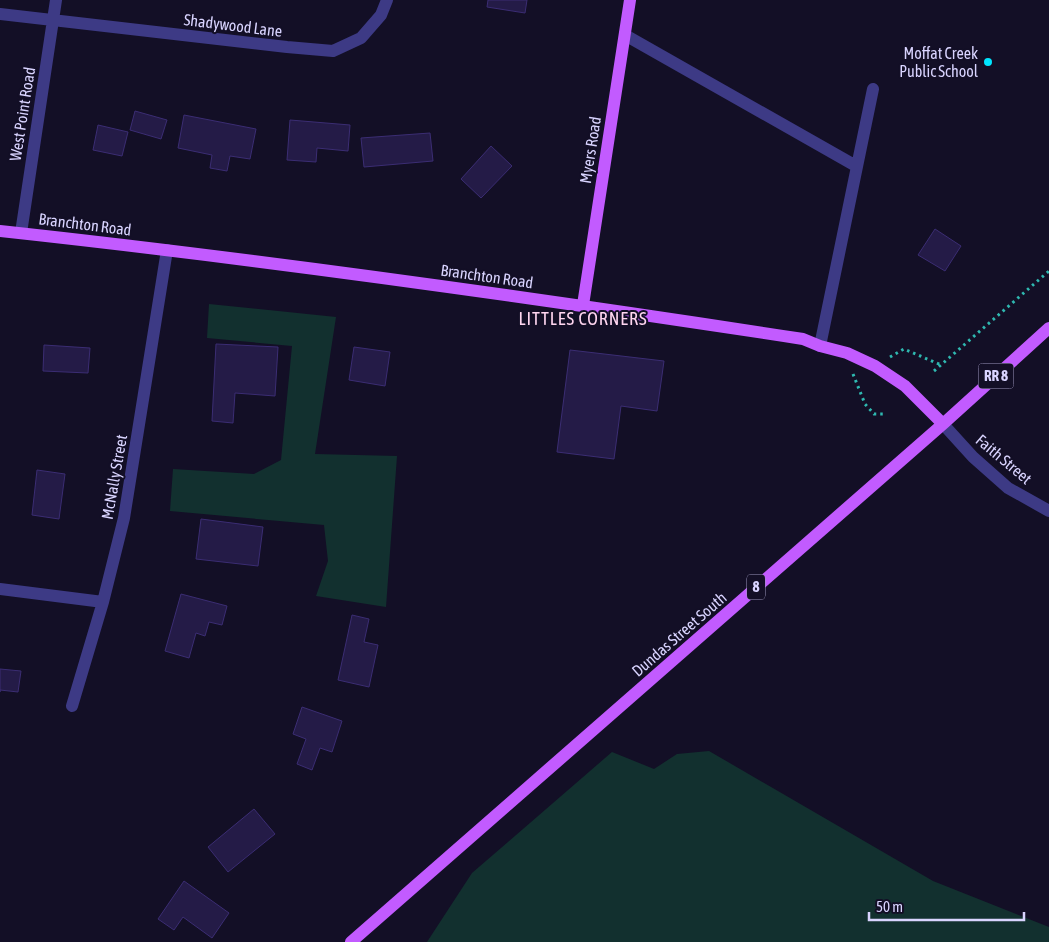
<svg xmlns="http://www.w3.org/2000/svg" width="1049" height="942" font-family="'Asap Condensed',sans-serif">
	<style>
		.green { fill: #12302f }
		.building { fill: #241b47; stroke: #3b2d73 }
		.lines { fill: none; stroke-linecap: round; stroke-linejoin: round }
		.path { stroke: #2fb8b0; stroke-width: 3; stroke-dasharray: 2.5 4; stroke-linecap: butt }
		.minor { stroke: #3d3a85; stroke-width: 12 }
		.major { stroke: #c25bff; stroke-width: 12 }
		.poi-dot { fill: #00e5ff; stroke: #130f26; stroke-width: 2 }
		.labels { text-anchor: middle; stroke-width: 4; stroke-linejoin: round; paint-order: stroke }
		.shield { fill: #130f26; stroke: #9e99be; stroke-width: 1 }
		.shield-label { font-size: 15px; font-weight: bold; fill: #d9d4ff }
		.street-label { font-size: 16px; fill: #d9d4ff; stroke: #130f26 }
		.poi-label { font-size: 16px; fill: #d9d4ff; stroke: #130f26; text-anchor: end }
		.neighbourhood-label { font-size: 18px; letter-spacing: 1px; fill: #ffd6f0; stroke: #130f26 }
	</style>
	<rect width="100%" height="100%" fill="#130f26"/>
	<!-- green -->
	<path class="green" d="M209,304L336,317L315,454L397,456L386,607L316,596L328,561L324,525L170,511L173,469L254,474L281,460L292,346L207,338Z
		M709,751L933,881L1049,927V942H427L472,873L612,752L654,769L677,754Z"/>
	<!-- building -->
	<path class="building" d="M488,0H527L525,13L487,7Z
		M135,111L167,120L161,139L130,130Z
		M184,115L256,129L250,159L230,156L227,171L210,168L212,155L178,148Z
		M290,120L350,125L348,151L317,148L316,162L287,160Z
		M98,125L128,132L122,156L93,150Z
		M430,133L433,161L364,167L361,138Z
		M491,146L512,166L481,198L461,179Z
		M935,229L961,246L945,271L918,255Z
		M216,344L278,347L275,396L235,393L233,423L212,421Z
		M44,345L90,348L88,373L43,371Z
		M354,347L390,352L385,386L349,380Z
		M570,350L664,361L657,411L621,406L614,459L557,452Z
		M37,470L65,474L59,519L32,515Z
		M201,519L263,527L258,566L196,559Z
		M181,594L227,606L222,625L209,622L205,636L196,633L189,658L165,651Z
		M352,615L369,619L364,642L378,645L369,687L338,680Z
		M0,669L21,671L18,692L0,690V692Z
		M302,707L342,721L332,752L320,748L312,770L297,764L306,739L293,734Z
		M254,809L275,834L228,872L208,847Z
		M184,881L229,913L212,938L183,917L174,930L158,919Z"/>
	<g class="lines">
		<!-- path -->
		<path class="path" d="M890,357L904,349L941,365
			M934,371L1049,271
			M853,374L865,404L874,414H885"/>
		<!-- minor -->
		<path class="minor" d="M0,14L287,47L333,51L361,38L381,15L387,0
			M625,35L856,166
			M21,233L56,0
			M820,346L873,89
			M943,424L973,457L1008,488L1049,511
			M0,589L103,602
			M72,706L103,602L124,518L167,250"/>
		<!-- major -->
		<path class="major" d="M0,231C268,260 536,298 803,339L820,346L847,353L875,366L905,386L943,424
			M583,305L630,0
			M351,942L943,424L1049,328"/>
	</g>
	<!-- markers -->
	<circle class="poi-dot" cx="988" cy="62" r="5"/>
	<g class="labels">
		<!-- shield labels -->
		<g class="shield">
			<rect x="978.5" y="363.5" width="35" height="25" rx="4"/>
			<rect x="747" y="574.5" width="18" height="25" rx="4"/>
		</g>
		<g class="shield-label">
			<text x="996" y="381">RR 8</text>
			<text x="756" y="592">8</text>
		</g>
		<!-- street labels -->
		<g class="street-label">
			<text transform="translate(233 25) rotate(7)" y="6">Shadywood Lane</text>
			<text transform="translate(22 114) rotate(-81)" y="6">West Point Road</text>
			<text transform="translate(590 150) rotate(-81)" y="6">Myers Road</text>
			<text transform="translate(85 224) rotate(7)" y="6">Branchton Road</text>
			<text transform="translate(487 276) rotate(8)" y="6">Branchton Road</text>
			<text transform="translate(1004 459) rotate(40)" y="6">Faith Street</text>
			<text transform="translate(114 477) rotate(-80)" y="6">McNally Street</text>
			<text transform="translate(679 634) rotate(-41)" y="6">Dundas Street South</text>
		</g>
		<!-- poi labels -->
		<g class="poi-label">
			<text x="978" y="59">Moffat Creek<tspan x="978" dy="18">Public School</tspan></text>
		</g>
		<!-- neighbourhood labels -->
		<g class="neighbourhood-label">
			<text x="583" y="325">LITTLES CORNERS</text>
		</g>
	</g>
	<!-- scale -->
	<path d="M869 912v8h155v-8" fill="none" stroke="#d9d4ff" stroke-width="2.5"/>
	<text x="876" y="912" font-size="15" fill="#d9d4ff" stroke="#130f26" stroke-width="4" paint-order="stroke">50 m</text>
</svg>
